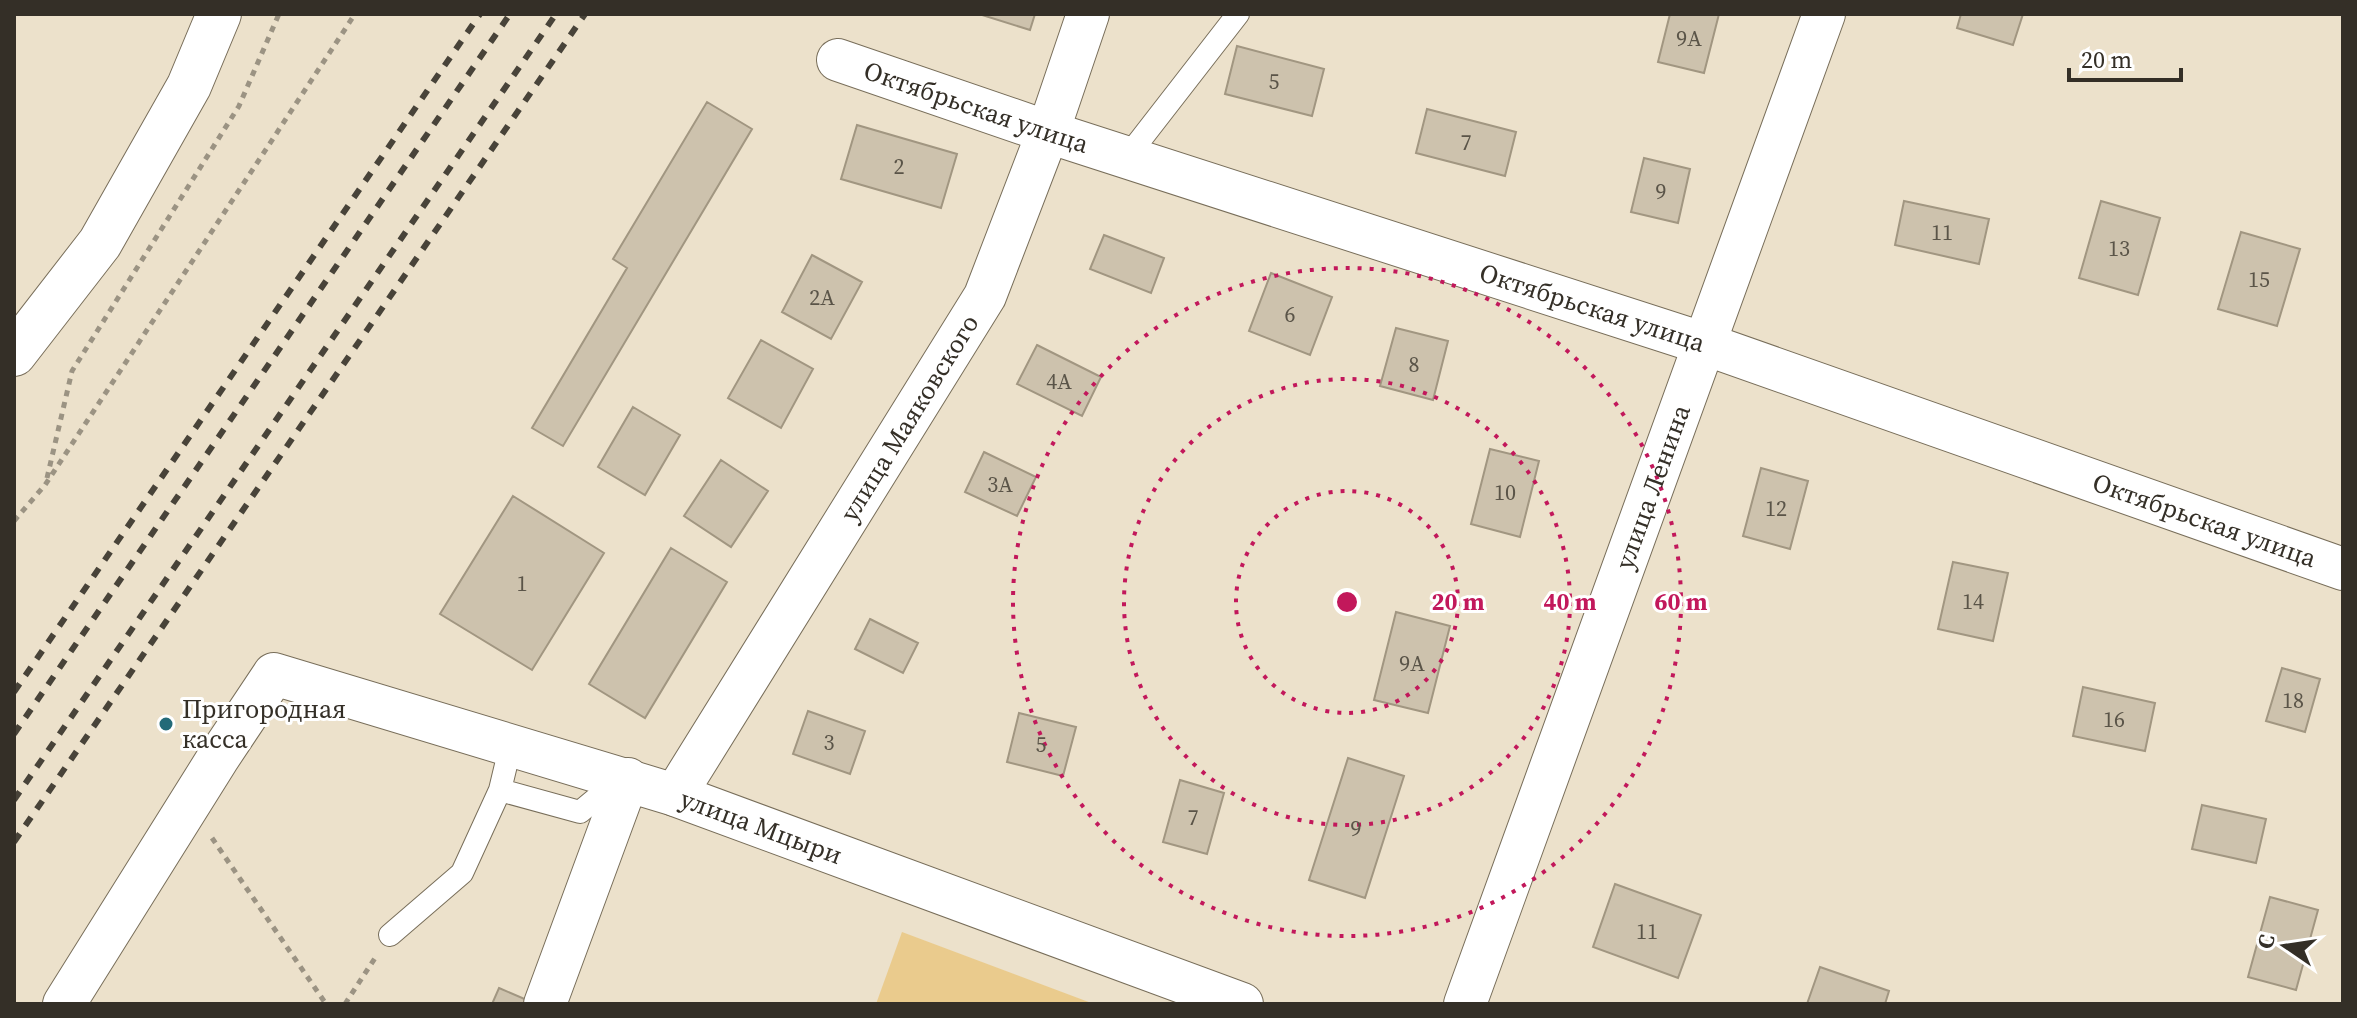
<svg xmlns="http://www.w3.org/2000/svg" width="2357" height="1018" font-family="'Source Serif 4',serif">
	<style>
		.green { fill: #eacb8d }
		.building { fill: #cdc2ad; stroke: #a19681; stroke-width: 2 }
		.lines { fill: none; stroke-linecap: round; stroke-linejoin: round }
		.lane-casing { stroke: #786e5a; stroke-width: 24 }
		.street-casing { stroke: #786e5a; stroke-width: 44 }
		.secondary-casing { stroke: #786e5a; stroke-width: 46 }
		.path { stroke: #9b9383; stroke-width: 5; stroke-dasharray: 6 6; stroke-linecap: butt }
		.lane { stroke: #fff; stroke-width: 22 }
		.street { stroke: #fff; stroke-width: 42 }
		.secondary { stroke: #fff; stroke-width: 44 }
		.rail { stroke: #484339; stroke-width: 6; stroke-dasharray: 10 10; stroke-linecap: butt }
		.ring { fill: none; stroke: #c2185b; stroke-width: 4; stroke-dasharray: 4 8 }
		.poi-dot { fill: #236a78; stroke: #fff; stroke-width: 3 }
		.labels { text-anchor: middle; stroke-width: 6; stroke-linejoin: round; paint-order: stroke }
		.number-label { font-size: 22px; fill: #5a5448 }
		.street-label { font-size: 26px; fill: #342f27; stroke: #fff }
		.poi-label { font-size: 26px; fill: #342f27; stroke: #fff; text-anchor: start }
		.centre { fill: #c2185b; stroke: #fff; stroke-width: 4 }
		.ring-label { font-size: 24px; text-anchor: middle; font-weight: bold; fill: #c2185b; stroke: #fff; stroke-width: 6; stroke-linejoin: round; paint-order: stroke }
	</style>
	<rect width="100%" height="100%" fill="#ece1cb"/>
	<!-- green -->
	<path class="green" d="M902,932L1094,1004H876Z"/>
	<!-- building -->
	<path class="building" d="M979,14H1035L1030,30Z
		M1670,14H1719L1704,73L1658,62Z
		M1961,14H2023L2013,45L1957,28Z
		M1237,46L1324,69L1312,116L1225,94Z
		M707,102L752,129L563,446L532,428L627,268L613,259Z
		M1427,109L1516,132L1505,176L1416,153Z
		M857,125L957,154L941,208L841,179Z
		M1644,158L1690,169L1678,223L1631,212Z
		M1904,201L1989,219L1979,264L1895,245Z
		M2101,201L2160,218L2138,295L2079,278Z
		M2241,232L2300,249L2277,326L2218,309Z
		M1104,235L1164,258L1151,293L1090,269Z
		M812,255L862,282L831,339L782,312Z
		M1271,273L1332,297L1310,355L1249,331Z
		M1396,328L1448,341L1433,400L1380,386Z
		M761,340L813,369L781,428L728,398Z
		M1037,345L1101,377L1082,416L1017,384Z
		M633,407L680,435L645,495L598,467Z
		M1490,449L1539,461L1520,537L1471,524Z
		M984,452L1036,477L1017,516L965,492Z
		M721,460L768,491L731,547L684,516Z
		M1761,468L1808,481L1790,549L1743,536Z
		M513,496L604,553L532,670L440,614Z
		M671,548L727,582L645,718L589,684Z
		M1953,562L2008,573L1993,641L1938,629Z
		M1396,612L1450,626L1428,713L1374,700Z
		M870,619L918,643L903,673L855,649Z
		M2282,668L2320,679L2305,732L2266,721Z
		M2083,687L2155,703L2145,751L2073,736Z
		M808,711L865,731L850,774L793,754Z
		M1019,713L1076,727L1063,776L1007,762Z
		M1348,758L1404,776L1365,898L1309,880Z
		M1180,780L1224,793L1207,854L1163,842Z
		M2202,805L2266,819L2256,863L2192,849Z
		M1615,884L1701,915L1678,978L1593,947Z
		M2270,897L2318,910L2296,990L2248,977Z
		M1820,967L1889,991L1885,1004H1807Z
		M499,988L527,1000L525,1004H492Z"/>
	<g class="lines">
		<defs>
			<path id="lane" d="M1127,157L1238,14
				M511,744L500,790L580,812L621,778
				M390,935L462,873L500,790"/>
			<g id="street">
				<path id="s1" d="M838,60L1048,132L1705,344L2343,569"/>
				<path id="s2" d="M675,795L985,296L1048,132L1088,14"/>
				<path id="s3" d="M64,1004L218,758L274,674L675,795L1242,1004"/>
				<path d="M545,1004L628,779"/>
				<path id="s4" d="M1465,1004L1824,14"/>
			</g>
			<path id="secondary" d="M14,354L100,243L189,86L219,14"/>
		</defs>
		<!-- lane casing -->
		<use href="#lane" class="lane-casing"/>
		<!-- street casing -->
		<use href="#street" class="street-casing"/>
		<!-- secondary casing -->
		<use href="#secondary" class="secondary-casing"/>
		<!-- path -->
		<path class="path" d="M47,478L72,371L239,106L279,14
			M14,521L45,485L355,14
			M212,838L326,1004
			M345,1004L375,958"/>
		<!-- lane -->
		<use href="#lane" class="lane"/>
		<!-- street -->
		<use href="#street" class="street"/>
		<!-- secondary -->
		<use href="#secondary" class="secondary"/>
		<!-- rail -->
		<path class="rail" d="M14,692L480,14
			M14,734L510,14
			M14,800L556,14
			M14,842L585,14"/>
	</g>
	<!-- distance rings -->
	<g class="ring">
		<circle cx="1347" cy="602" r="111"/>
		<circle cx="1347" cy="602" r="223"/>
		<circle cx="1347" cy="602" r="334"/>
	</g>
	<!-- markers -->
	<circle class="poi-dot" cx="166" cy="724" r="8"/>
	<g class="labels">
		<!-- number labels -->
		<g class="number-label">
			<text x="1689" y="46">9А</text>
			<text x="1274" y="89">5</text>
			<text x="1466" y="150">7</text>
			<text x="899" y="174">2</text>
			<text x="1661" y="199">9</text>
			<text x="1942" y="240">11</text>
			<text x="2119" y="256">13</text>
			<text x="2259" y="287">15</text>
			<text x="822" y="305">2А</text>
			<text x="1290" y="322">6</text>
			<text x="1414" y="372">8</text>
			<text x="1059" y="389">4А</text>
			<text x="1000" y="492">3А</text>
			<text x="1505" y="500">10</text>
			<text x="1776" y="516">12</text>
			<text x="522" y="591">1</text>
			<text x="1973" y="609">14</text>
			<text x="1412" y="671">9А</text>
			<text x="2293" y="708">18</text>
			<text x="2114" y="727">16</text>
			<text x="829" y="750">3</text>
			<text x="1041" y="752">5</text>
			<text x="1193" y="825">7</text>
			<text x="1356" y="836">9</text>
			<text x="1647" y="939">11</text>
		</g>
		<!-- street labels -->
		<g class="street-label">
			<text dy="9" stroke="none"><textPath href="#s1" startOffset="146">Октябрьская улица</textPath></text>
			<text dy="9" stroke="none"><textPath href="#s1" startOffset="794">Октябрьская улица</textPath></text>
			<text dy="9" stroke="none"><textPath href="#s2" startOffset="444">улица Маяковского</textPath></text>
			<text dy="9" stroke="none"><textPath href="#s4" startOffset="550">улица Ленина</textPath></text>
			<text dy="9" stroke="none"><textPath href="#s1" startOffset="1442">Октябрьская улица</textPath></text>
			<text dy="9" stroke="none"><textPath href="#s3" startOffset="902">улица Мцыри</textPath></text>
		</g>
		<!-- poi labels -->
		<g class="poi-label">
			<text x="182" y="718">Пригородная<tspan x="182" dy="30">касса</tspan></text>
		</g>
	</g>
	<circle cx="1347" cy="602" r="12" class="centre"/>
	<g class="ring-label">
		<text x="1458" y="610">20 m</text>
		<text x="1570" y="610">40 m</text>
		<text x="1681" y="610">60 m</text>
	</g>
	<!-- border -->
	<rect width="2357" height="1018" fill="none" stroke="#342f27" stroke-width="32"/>
	<!-- north arrow -->
	<g transform="translate(2285 946) rotate(283)" stroke="#ffffff" stroke-width="6" paint-order="stroke">
	<path d="M0-6L14 30L0 20L-14 30Z" fill="#342f27"/>
	<text y="-12" font-size="22" font-weight="bold" text-anchor="middle" fill="#342f27">С</text>
	</g>
	<!-- scale -->
	<path d="M2069 68v12h112v-12" fill="none" stroke="#342f27" stroke-width="4"/>
	<text x="2081" y="68" font-size="24" fill="#342f27" stroke="#ffffff" stroke-width="6" paint-order="stroke">20 m</text>
</svg>
